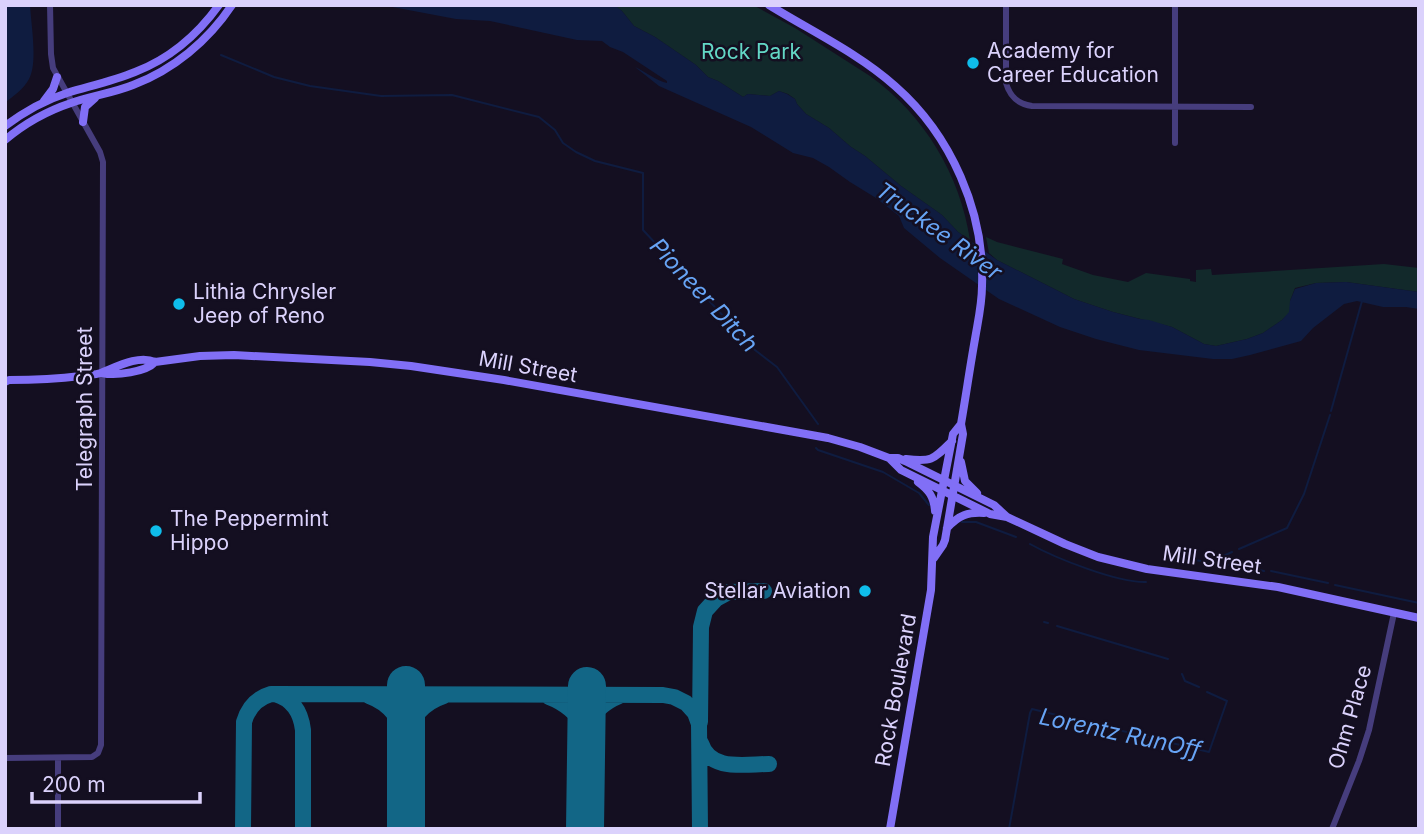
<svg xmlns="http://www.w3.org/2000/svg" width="1424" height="834" font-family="Inter,sans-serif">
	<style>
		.green { fill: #12292b }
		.water { fill: #0f1c40 }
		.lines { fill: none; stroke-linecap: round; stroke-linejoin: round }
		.stream { stroke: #0f1c40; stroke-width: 2 }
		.taxiway { stroke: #126686; stroke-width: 16 }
		.runway { stroke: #126686; stroke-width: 38 }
		.street { stroke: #463d7d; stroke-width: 6 }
		.secondary { stroke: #816ff6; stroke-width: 8 }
		.poi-dot { fill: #0fbdeb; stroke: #140f21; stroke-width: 2.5 }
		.labels { text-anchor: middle; stroke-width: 5; stroke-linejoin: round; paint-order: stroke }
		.poi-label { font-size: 21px; fill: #dbd2fc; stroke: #140f21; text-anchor: start }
		.park-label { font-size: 21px; fill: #63d7c6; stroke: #140f21 }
		.street-label { font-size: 21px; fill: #dbd2fc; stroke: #140f21 }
		.water-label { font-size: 23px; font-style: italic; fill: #67a4f5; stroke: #140f21 }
	</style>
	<rect width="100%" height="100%" fill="#140f21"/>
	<!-- green -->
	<path class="green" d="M608,5H753L795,28L870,76C924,115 960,174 970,240L958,232L942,215L901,186L865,156L851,147L829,128L806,114L797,104L795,99L788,94L779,91L770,96L748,94L743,97L718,81L708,77L696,65L655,37L634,26L622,11L616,7Z
		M986,237L997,242L1063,259L1062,264L1093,275L1128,282L1146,273L1190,279V281L1196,282V270L1211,269L1212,275L1384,264L1419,268V292L1346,282L1316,283L1295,288L1290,301V312L1282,320L1263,333L1247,339L1216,346L1204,344L1172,327L1113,312L1074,299L997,260L989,253Z"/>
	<!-- water -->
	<path class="water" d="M5,5H30C31,24 38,63 29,79C24,89 13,96 5,103Z
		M382,5H608L617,7L622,11L634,26L655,37L696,65L708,77L718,81L743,97L748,94L770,96L779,91L787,94L795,99L797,104L806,114L829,128L851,147L865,156L901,186L942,215L958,232L997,260L1074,299L1113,312L1140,319L1149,320L1172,327L1204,344L1216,346L1247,339L1263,333L1282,320L1289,312L1290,301L1295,289L1316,283L1346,282L1419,292V309L1406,307H1383L1357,301L1344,304L1313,328L1301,341L1250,355L1232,359H1213L1139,350L1096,339L1060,327L999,299L940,258L904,228L899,216L876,198L850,182L829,167L813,158L793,153L751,127L659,86L635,67C646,72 655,80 667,83V81L623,52L610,47L602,41L577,40L490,21L456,19Z"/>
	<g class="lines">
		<!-- stream -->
		<path class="stream" d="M221,55L274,77L310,86L381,96L452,95L539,117L555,130L563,143L576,152L595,161L643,173V230L755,350L777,367L818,424
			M1331,411L1362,301
			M816,448L818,450L883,472L919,493L929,505
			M962,522H976L1016,537
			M1030,544C1055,558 1118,583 1146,582
			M1239,549L1287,528L1304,494L1330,415
			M1165,560L1170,557L1217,563L1221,557L1232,552
			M1217,563L1264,571
			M1271,571L1328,583
			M1335,585L1419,603
			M1044,622L1048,623
			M1057,626L1168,659
			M1182,674L1185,681L1199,687
			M1009,829L1030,713L1032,709L1209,752L1227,701L1207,692"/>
		<!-- taxiway -->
		<path class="taxiway" d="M275,694C293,699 301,713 303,730V829
			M369,696C391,704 402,720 406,742
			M549,697C565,703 577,713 586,728
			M700,722L701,627L705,611L716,599L729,592L764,591
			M586,728C594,712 602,703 619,696
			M406,740C410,717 423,703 444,696
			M701,743C710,772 745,764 769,764
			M243,829L244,722C248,708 257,698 271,694L663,695L674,697L686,703L695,713L699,724L700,829"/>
		<!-- runway -->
		<path class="runway" d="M406,829V685
			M585,829L587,686"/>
		<!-- street -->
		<path class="street" d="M1006,5V83C1010,97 1018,104 1032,106L1251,107
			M1175,143V5
			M5,758L92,757L98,753L101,745L103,162L100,152L53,68L51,54L50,5
			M58,829V758
			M1332,829L1359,761L1369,730L1394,613"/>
		<!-- secondary -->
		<path class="secondary" d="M769,5C811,31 858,53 895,86C951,135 985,212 982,286C982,304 978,321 975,339C970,367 966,395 961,424L963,434L945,540L943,545L934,558
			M44,101L53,89L57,77
			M83,122L85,107L95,98
			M5,126C24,112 45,100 67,93C90,86 113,81 135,72C169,59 198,34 219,5
			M5,140C24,124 47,111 71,103C91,96 113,93 133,85C173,70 208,41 232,5
			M102,373C116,376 146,372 155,362
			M5,382L9,380C33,380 57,379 81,376C88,375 97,375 103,372C118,366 139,355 155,362L200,356L234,355L370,362L411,366L504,380L828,438L860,447L889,458H898L905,461L994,505L1007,517
			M889,458L901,470L990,514L1007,517L1065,544L1098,557L1147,569L1278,587L1419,618
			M906,459C932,462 933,460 952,441
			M961,462L965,481L977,493
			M918,482C929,490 934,497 935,511
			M947,528C959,515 968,512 984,513
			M890,829L931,590L933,537L953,434L961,424"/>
	</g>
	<!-- markers -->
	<g class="poi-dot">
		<circle cx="973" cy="63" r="7"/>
		<circle cx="179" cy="304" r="7"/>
		<circle cx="156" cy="531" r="7"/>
		<circle cx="865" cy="591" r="7"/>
	</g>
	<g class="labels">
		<!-- poi labels -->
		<g class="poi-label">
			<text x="987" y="58">Academy for<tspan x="987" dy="24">Career Education</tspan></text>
			<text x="193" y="299">Lithia Chrysler<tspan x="193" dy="24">Jeep of Reno</tspan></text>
			<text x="170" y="526">The Peppermint<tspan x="170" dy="24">Hippo</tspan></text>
			<text x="851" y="598" text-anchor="end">Stellar Aviation</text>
		</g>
		<!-- park labels -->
		<g class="park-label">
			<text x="751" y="59">Rock Park</text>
		</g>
		<!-- street labels -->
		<g class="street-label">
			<text transform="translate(528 367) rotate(10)" y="7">Mill Street</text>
			<text transform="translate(85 409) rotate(-90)" y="7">Telegraph Street</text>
			<text transform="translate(1212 560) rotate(8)" y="7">Mill Street</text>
			<text transform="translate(896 690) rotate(-80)" y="7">Rock Boulevard</text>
			<text transform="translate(1350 717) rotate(-74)" y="7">Ohm Place</text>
		</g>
		<!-- water labels -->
		<g class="water-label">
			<text transform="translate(939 231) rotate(36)" y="8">Truckee River</text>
			<text transform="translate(704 295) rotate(47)" y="8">Pioneer Ditch</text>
			<text transform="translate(1120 733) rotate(12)" y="8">Lorentz RunOff</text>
		</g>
	</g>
	<!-- border -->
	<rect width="1424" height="834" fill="none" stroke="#dbd2fc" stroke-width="14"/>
	<!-- scale -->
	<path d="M32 792v10h168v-10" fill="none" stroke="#dbd2fc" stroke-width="3.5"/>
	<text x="42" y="792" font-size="21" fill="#dbd2fc" stroke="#140f21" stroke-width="5" paint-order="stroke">200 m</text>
</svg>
